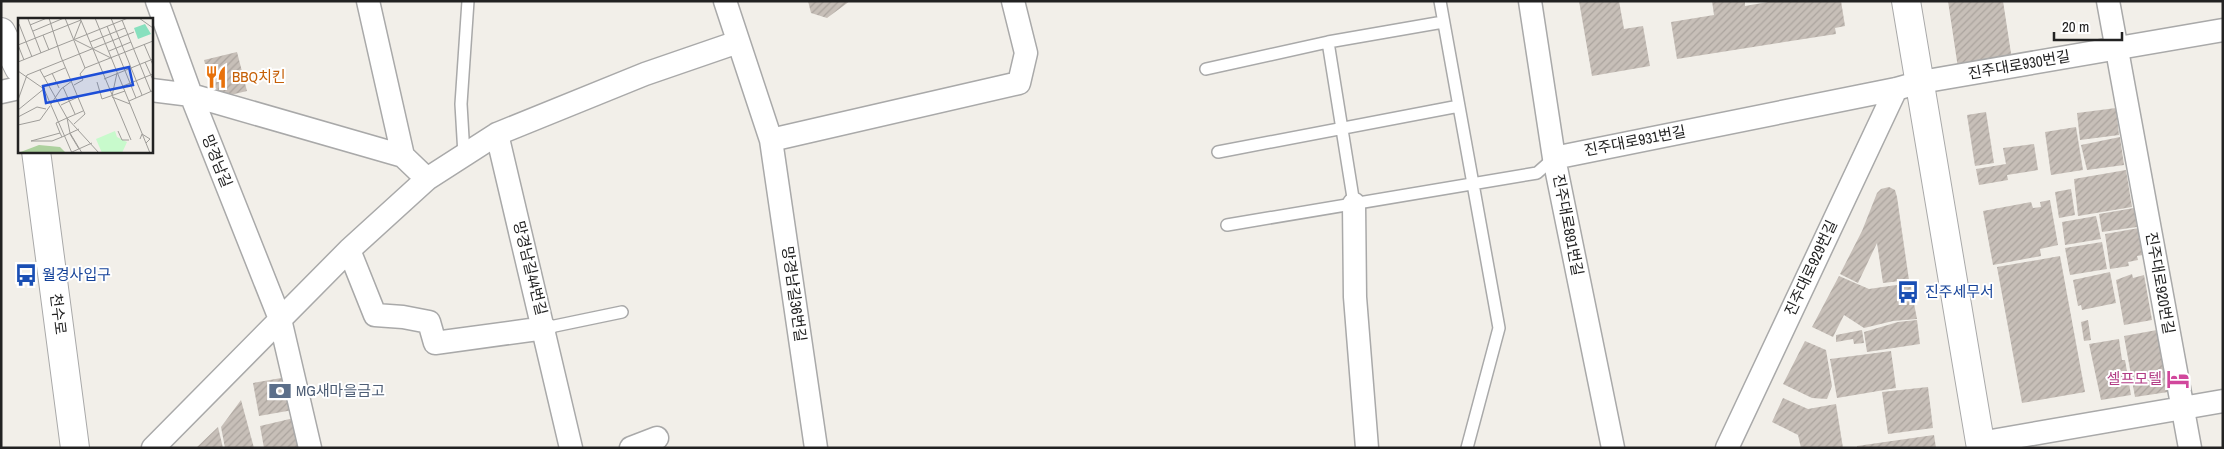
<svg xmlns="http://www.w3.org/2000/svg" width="2224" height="449" font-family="'Archivo Narrow','Noto Sans KR',sans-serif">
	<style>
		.building { fill: url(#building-hatch) }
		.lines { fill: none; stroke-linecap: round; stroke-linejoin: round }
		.service-casing { stroke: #a9a9a9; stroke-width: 14 }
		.minor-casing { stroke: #a9a9a9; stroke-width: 25 }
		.tertiary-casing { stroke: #a9a9a9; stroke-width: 30 }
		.service { stroke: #fff; stroke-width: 11 }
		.minor { stroke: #fff; stroke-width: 22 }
		.tertiary { stroke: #fff; stroke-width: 28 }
		.labels { text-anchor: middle; stroke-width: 4; stroke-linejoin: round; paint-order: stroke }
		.street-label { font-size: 15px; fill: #222; stroke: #fff }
		.food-label { font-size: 15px; fill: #c56008; stroke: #fff; text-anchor: start }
		.transit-label { font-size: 15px; fill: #164399; stroke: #fff; text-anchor: start }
		.hotel-label { font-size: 15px; fill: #b23c85; stroke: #fff; text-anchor: end }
		.service-label { font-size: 15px; fill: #4e5e75; stroke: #fff; text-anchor: start }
		.inset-road { fill: none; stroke: #9f9d99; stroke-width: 1 }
		.view { fill: #1d4ed8; fill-opacity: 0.15; stroke: #1d4ed8; stroke-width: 2.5 }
		.inset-edge { fill: none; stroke: #222; stroke-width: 2.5 }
	</style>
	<defs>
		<pattern id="building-hatch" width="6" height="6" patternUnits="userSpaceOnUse" patternTransform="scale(1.25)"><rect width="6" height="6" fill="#c7bfb8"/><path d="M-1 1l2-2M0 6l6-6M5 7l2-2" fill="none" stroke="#aba49e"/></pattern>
	</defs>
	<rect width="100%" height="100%" fill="#f2efe9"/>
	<!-- building -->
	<path class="building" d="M808,1H850L827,18L811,13Z
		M1579,1H1619L1624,29L1643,26L1650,66L1592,76Z
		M1712,1H1745V6L1774,1H1841L1845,26L1835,28L1836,34L1677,59L1671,22L1714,15Z
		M1948,1H2003L2012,60L1958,68Z
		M237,52L247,91L226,96L210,84L204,60Z
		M2116,108L2119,135L2080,140L2077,113Z
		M1986,112L1994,163L1975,166L1967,115Z
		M2076,127L2083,170L2051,175L2045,132Z
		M2120,137L2124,165L2087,170L2081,145Z
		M2034,144L2038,170L2007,175L2008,180L1979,185L1976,169L2006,164L2003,148Z
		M2126,170L2132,207L2078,216L2074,179Z
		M1889,187L1895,190L1897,197L1909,280L1883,283L1877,243L1858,283L1840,274L1862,231L1877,193L1881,189Z
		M2071,189L2075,215L2059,218L2055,192Z
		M2050,200L2058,245L2040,249L2041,256L1993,265L1983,211L2031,202L2033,208L2041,207L2040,202Z
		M2134,208L2137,227L2102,232L2099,214Z
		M2096,216L2101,239L2065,245L2062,222Z
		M2139,228L2143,255L2137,256L2138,260L2128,262L2129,266L2110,269L2105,234Z
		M2102,242L2107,269L2070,275L2065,248Z
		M2060,256L2085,392L2022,403L1997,267Z
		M2110,272L2116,303L2082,310L2081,305L2078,306L2073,280Z
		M2132,274L2133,278L2144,275L2152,320L2124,325L2116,280Z
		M1839,276L1869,289L1910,283L1917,319L1893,321L1864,328L1844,315L1833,337L1812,327Z
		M1917,320L1920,344L1867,352L1864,332L1898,322Z
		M2088,320L2091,340L2084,341L2081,322Z
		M1862,330L1864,343L1854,344L1853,339L1836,342V335Z
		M2157,330L2168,392L2135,397L2124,336Z
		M2119,339L2122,360H2125L2131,395L2101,400L2089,344Z
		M1805,341L1826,350L1832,386L1827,399L1812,398L1783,384Z
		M1891,351L1896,388L1837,398L1830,359Z
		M287,377L293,410L259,416L253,383Z
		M1928,387L1933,428L1888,434L1882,392Z
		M1783,398L1808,409L1836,404L1843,448H1801L1798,435L1772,422Z
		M241,400L254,448H225L221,427Z
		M294,418L301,448H264L260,426Z
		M218,427L223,448H196Z
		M1934,435L1936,448H1857V446Z"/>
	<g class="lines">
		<defs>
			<path id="service" d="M1440,1L1499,328L1467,448
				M1328,42L1354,204
				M1206,69L1328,42L1443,22
				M1218,152L1459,106
				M464,155L461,104L468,1
				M1227,225L1537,173L1554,158
				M545,328L622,312"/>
			<path id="minor" d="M157,1L191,95L280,319L310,448
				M368,1L403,156
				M725,1L771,140L816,448
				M1530,1L1554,158L1613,448
				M2108,1L2190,448
				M151,90L191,95L403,156L427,179
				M1,92L19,88
				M497,134L571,448
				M771,140L1019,83L1026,53L1013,1
				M1554,158L1896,89L1921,82L2223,30
				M1354,204L1355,297L1367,448
				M349,250L375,315L403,317L429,322L435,343L545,328
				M1980,443L2223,401
				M153,448L349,250L427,179L497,134L645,74L738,42
				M631,448L657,438
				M1727,448L1896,89"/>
			<path id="tertiary" d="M1906,1L1981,448
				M1,32L19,68
				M36,151L75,448"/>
		</defs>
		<!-- service casing -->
		<use href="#service" class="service-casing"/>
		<!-- minor casing -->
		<use href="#minor" class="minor-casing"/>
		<!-- tertiary casing -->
		<use href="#tertiary" class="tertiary-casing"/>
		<!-- service -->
		<use href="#service" class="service"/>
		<!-- minor -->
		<use href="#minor" class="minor"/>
		<!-- tertiary -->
		<use href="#tertiary" class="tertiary"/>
	</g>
	<!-- icons -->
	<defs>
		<symbol id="restaurant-bare" viewBox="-9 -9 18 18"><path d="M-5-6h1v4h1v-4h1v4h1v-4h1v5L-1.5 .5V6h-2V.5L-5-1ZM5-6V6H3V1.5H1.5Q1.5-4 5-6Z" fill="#e8710a" stroke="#fff" stroke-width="2.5" paint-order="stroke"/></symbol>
		<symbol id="bus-bare" viewBox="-9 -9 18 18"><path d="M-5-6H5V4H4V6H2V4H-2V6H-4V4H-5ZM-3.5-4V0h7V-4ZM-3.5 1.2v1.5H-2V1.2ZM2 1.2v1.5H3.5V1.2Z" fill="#1a4fb4" stroke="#fff" stroke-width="2.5" paint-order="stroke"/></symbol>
		<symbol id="hotel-bare" viewBox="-9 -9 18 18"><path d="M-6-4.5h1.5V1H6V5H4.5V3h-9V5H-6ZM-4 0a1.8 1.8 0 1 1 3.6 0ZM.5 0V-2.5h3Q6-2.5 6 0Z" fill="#d1479c" stroke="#fff" stroke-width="2.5" paint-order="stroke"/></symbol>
		<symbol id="bank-bare" viewBox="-9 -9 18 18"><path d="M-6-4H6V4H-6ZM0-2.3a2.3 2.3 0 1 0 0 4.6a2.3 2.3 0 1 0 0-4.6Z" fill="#5c6f8a" stroke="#fff" stroke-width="2.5" paint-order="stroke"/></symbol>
	</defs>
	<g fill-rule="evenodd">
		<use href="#restaurant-bare" x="200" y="61" width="32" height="32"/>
		<use href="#bus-bare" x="10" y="259" width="32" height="32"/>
		<use href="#bus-bare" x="1892" y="276" width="32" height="32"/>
		<use href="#hotel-bare" x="2162" y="363" width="32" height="32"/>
		<use href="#bank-bare" x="264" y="375" width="32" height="32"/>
	</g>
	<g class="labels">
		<!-- street labels -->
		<g class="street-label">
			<text transform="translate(2019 65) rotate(-10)" y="5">진주대로930번길</text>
			<text transform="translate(1635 141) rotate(-11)" y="5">진주대로931번길</text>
			<text transform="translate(217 161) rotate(68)" y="5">망경남길</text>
			<text transform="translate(1568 225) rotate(79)" y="5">진주대로891번길</text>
			<text transform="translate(530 268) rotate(76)" y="5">망경남길44번길</text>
			<text transform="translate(1811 268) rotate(-65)" y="5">진주대로929번길</text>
			<text transform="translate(2160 283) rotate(80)" y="5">진주대로920번길</text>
			<text transform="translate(794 294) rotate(82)" y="5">망경남길36번길</text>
			<text transform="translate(58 314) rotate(83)" y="5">천수로</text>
		</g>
		<!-- food labels -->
		<g class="food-label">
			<text x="232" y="82">BBQ치킨</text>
		</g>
		<!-- transit labels -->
		<g class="transit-label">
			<text x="42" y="280">월경사입구</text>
			<text x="1925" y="297">진주세무서</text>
		</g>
		<!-- hotel labels -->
		<g class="hotel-label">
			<text x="2162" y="384">셀프모텔</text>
		</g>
		<!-- service labels -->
		<g class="service-label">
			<text x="296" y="396">MG새마을금고</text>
		</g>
	</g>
	<!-- overview -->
	<g transform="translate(18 18)">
		<rect width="135" height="135" fill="#f2efe9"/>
		<path d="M21,127L42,129L48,135H0Z" fill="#add19e"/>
		<path d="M97,113L99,119L109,124L104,135H84L78,121Z" fill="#c8facc"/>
		<path d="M127,6L133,16L120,21L116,10Z" fill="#88e0be"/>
		<path class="inset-road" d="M31,0L43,39L67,96L56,106M47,0L67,50M62,0L113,122M77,0L132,135M93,0L124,77M121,0L135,10M10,1L23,35M104,2L133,74M1,6L14,39M12,7L29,0M89,8L118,80M15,13L46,0M25,17L31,32M56,21L63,3M57,22L93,40M72,24L107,10M126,26L135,47M0,27L63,2M0,27L6,42M91,33L113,24M0,44L110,0M127,44L135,62M22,52L49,100L38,105L42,115M0,53L26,71L54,135M34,55L41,70M26,59L47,50M86,61L135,41M79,64L84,81L107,73M56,67L65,62L62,56L67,50L135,23M105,68L135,56M45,69L57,96M94,78L99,55M94,79L112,86M0,82L9,57L116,14M111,83L134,73M33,86L43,71L54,63M43,87L60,79M0,92L27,70M0,99L19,89L28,91M49,100L81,135M49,100L65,93M49,100L52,115M0,107L22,102L32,88M100,113L104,122H111M42,115L13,123H34L44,119M42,115L44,119L61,111M52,115L64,135M52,116L61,131M122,121L124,116L132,121L128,125M54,134L74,125"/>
		<path class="view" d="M111,49L115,67L28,85L25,68Z"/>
		<rect width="135" height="135" class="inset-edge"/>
	</g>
	<!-- border -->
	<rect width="2224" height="449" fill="none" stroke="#222222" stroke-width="5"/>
	<!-- scale -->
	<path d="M2054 32v8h68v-8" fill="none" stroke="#222222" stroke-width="2.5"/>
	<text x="2062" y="32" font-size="15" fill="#222222" stroke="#ffffff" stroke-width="4" paint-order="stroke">20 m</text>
</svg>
